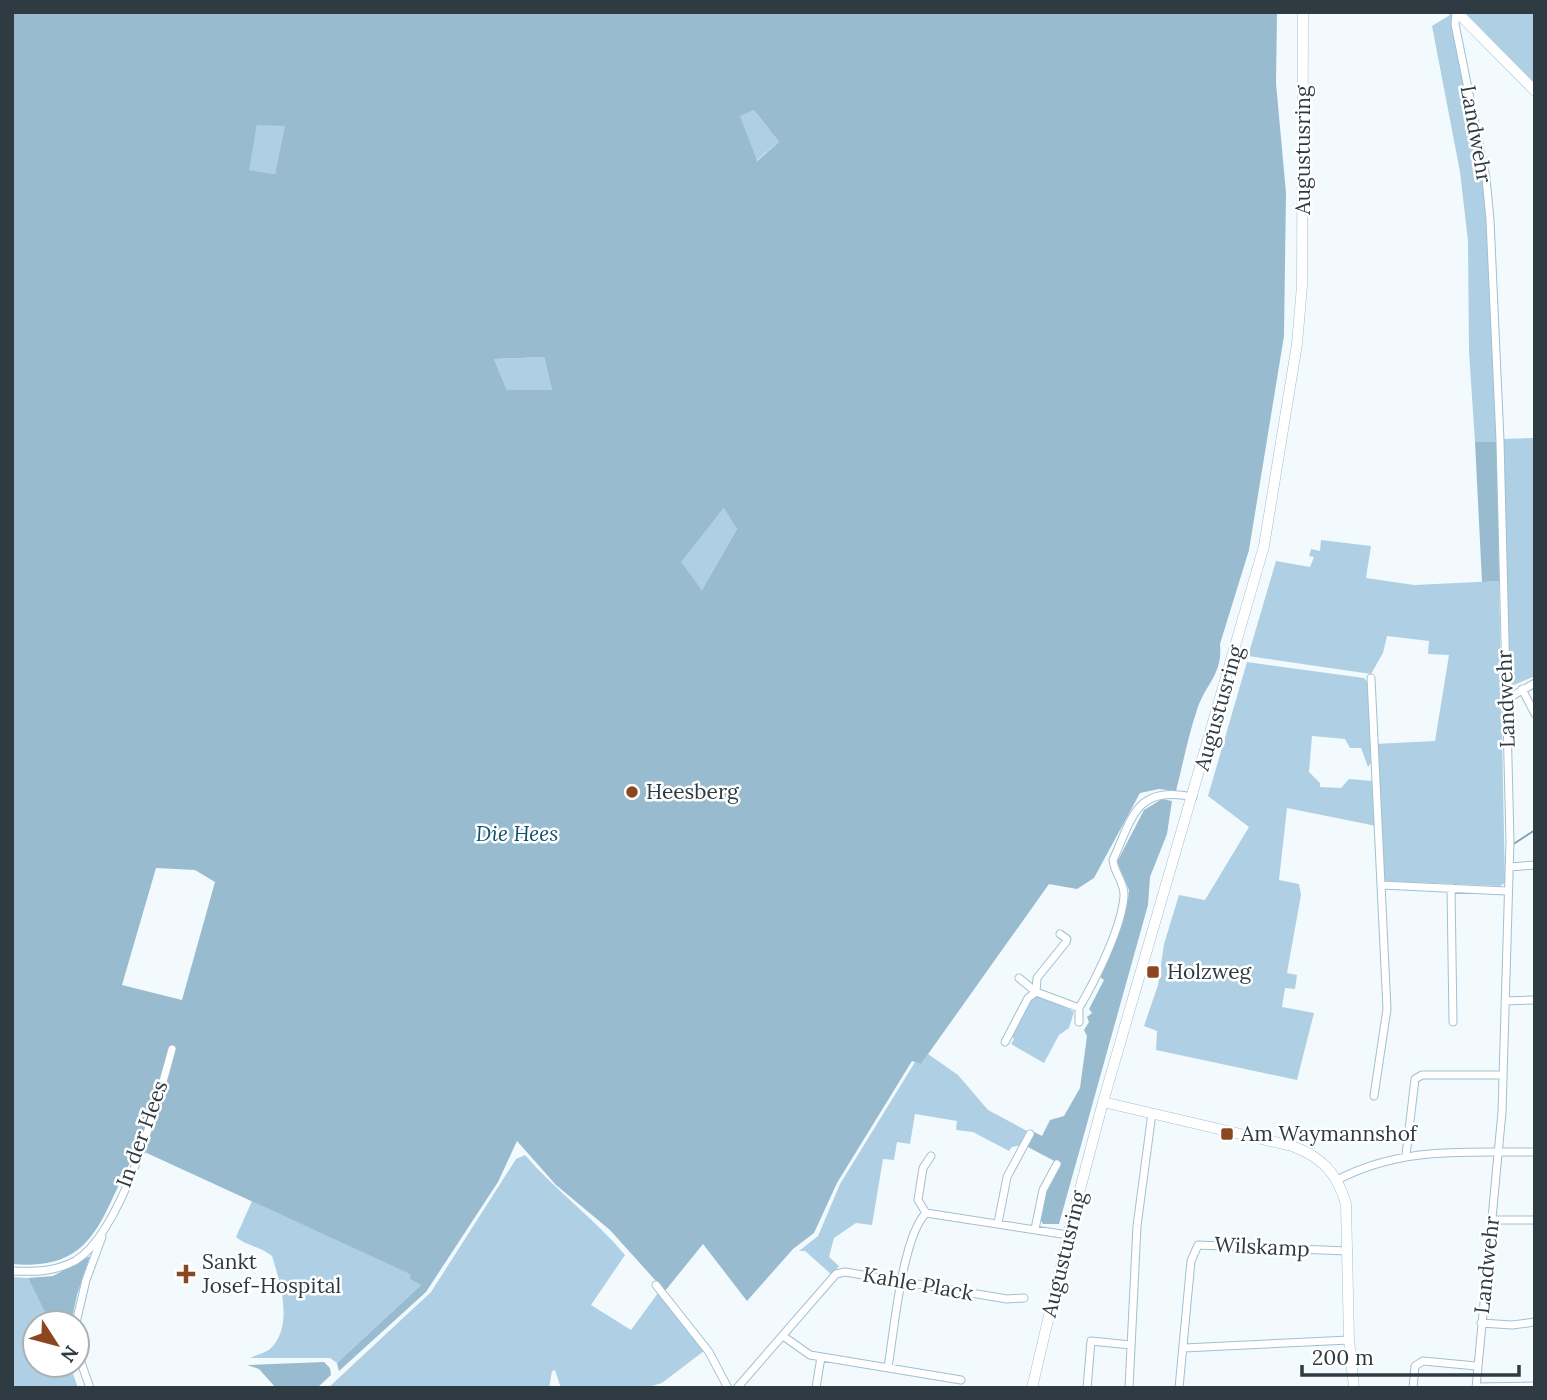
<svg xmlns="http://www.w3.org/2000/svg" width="1547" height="1400" font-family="Lora,serif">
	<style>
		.green { fill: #afd0e4 }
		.forest { fill: #98bbd0; fill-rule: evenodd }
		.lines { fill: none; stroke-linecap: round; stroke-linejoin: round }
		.stream { stroke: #80a2b6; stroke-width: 2 }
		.street-casing { stroke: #a1c0d2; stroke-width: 9 }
		.secondary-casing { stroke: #a1c0d2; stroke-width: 11 }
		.street { stroke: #fff; stroke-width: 7 }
		.secondary { stroke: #fff; stroke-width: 10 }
		.poi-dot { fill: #8d4720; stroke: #fff; stroke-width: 2.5 }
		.labels { text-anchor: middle; stroke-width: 5; stroke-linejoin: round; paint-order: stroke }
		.street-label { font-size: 21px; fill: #2e3b42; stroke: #fff }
		.poi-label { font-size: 21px; fill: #2e3b42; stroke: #fff; text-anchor: start }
		.park-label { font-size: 21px; font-style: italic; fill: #11516e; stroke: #fff }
	</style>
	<rect width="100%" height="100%" fill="#f3fafd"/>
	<!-- green -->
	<path class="green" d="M1447,12H1451L1484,182L1488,222L1498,442H1475L1469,352L1468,241L1460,172L1432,26L1450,15Z
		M1461,12H1535V86Z
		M754,110L779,142L756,161L739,115Z
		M257,125H286L275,174L248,170Z
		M544,357L552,390H507L494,359Z
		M1535,438V676L1514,685L1510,684L1501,439Z
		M725,507L737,529L702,590L680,562Z
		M1321,540L1371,546L1366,578L1414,585L1499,581L1505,883L1500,886L1384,881L1374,744L1435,741L1449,655L1428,654L1429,641L1387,636L1383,653L1371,674L1248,656L1276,561L1310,567L1314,557L1309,556L1311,549L1320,551Z
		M1247,662L1364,678L1368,683L1371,763L1368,767L1361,748H1350L1345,739L1312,736L1309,772L1320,783V787L1341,788L1349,779L1373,781L1376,826L1287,808L1279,880L1299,884L1301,895L1287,973L1297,975L1295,989L1285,988L1282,1007L1314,1013L1297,1080L1156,1050L1157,1031L1144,1026L1158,985L1164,944L1179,895L1205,900L1249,827L1208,796Z
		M1040,995L1074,1012L1069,1028L1059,1035L1044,1063L1011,1044L1014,1039L1011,1035L1031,1000Z
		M928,1054L958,1075L988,1110L1029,1132L1022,1145L1012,1147L1009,1151L973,1132L956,1130L957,1121L915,1114L910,1144L897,1142L894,1160L883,1159L872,1225L856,1223L834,1238L829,1257L839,1266L832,1275L805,1251H799L818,1236L840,1184L915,1062L921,1064Z
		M525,1155C556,1191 595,1219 625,1255L591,1305L631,1330L658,1293L704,1351L662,1383L645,1388H561L555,1370L552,1371L549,1388H328L431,1292L516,1159Z
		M252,1201L411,1274V1280L421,1285L337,1363L330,1358H250C256,1355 266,1353 271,1348C294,1325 280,1282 272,1256C260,1246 246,1246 236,1237Z
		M12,1277L28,1278L50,1323H35V1365H70L78,1388H12Z"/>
	<!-- forest -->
	<path class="forest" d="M12,12H1277L1276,83L1286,193L1284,336L1249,550L1220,644C1223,675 1205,684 1197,710C1188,736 1183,764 1176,791L1159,789L1140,793L1094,878L1077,889L1049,884L921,1064L912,1061L837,1183L814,1233L793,1249L747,1301L703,1244L665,1291L610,1230L556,1185L517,1141L498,1182L426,1292L339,1371L337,1363L421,1285L411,1280L410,1274L138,1149C100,1210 101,1272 12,1264ZM754,110L779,142L757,161L740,116ZM257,125L285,126L275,174L249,170ZM544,357L552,390H507L494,359ZM724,508L737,529L702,590L681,562ZM156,868L195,870L215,882L182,1000L122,985Z
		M1475,442H1498L1499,581L1482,582Z
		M1162,799L1172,801L1167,834L1150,877L1148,905L1059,1224H1043L1040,1219L1043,1196L1060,1164L1026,1146L1034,1132L1042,1136L1050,1120L1064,1116L1080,1088L1087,1036L1084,1030L1089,1022L1087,1017L1092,1013L1089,1009L1104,980L1100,977L1128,900L1129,890L1117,862L1144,810Z
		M90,1256L77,1295L71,1323H50L28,1278L53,1276Z
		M324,1362L330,1368L331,1375L317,1388H276L259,1369L247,1365Z"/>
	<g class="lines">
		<!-- stream -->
		<path class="stream" d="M1512,845L1535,830"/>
		<defs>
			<path id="street" d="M1456,12L1455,24L1486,178L1490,220L1500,440L1510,841L1502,1112L1476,1388
				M1371,678L1387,1009L1374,1096
				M1522,689L1535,714
				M1505,700L1535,683
				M1509,867L1535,865
				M1382,885L1506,891
				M1451,888L1453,1022
				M1060,934L1067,939L1066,942L1037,978L1036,992L1079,1008C1095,981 1122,927 1124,896C1125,883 1114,873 1113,860C1133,816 1136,785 1193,797
				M1505,1001L1535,1000
				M1079,1008V1022
				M1005,1042L1028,998L1036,992L1019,978
				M1406,1155L1415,1079L1422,1075H1503
				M1337,1180C1403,1146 1463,1153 1535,1152
				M926,1213L918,1200L923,1168L931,1156
				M1492,1220H1535
				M998,1223L1007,1177L1030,1134
				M1035,1229L1043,1190L1057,1164
				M12,1271C35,1272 54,1272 75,1261C122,1233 158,1101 172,1049
				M656,1285L709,1352L728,1388
				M76,1323L86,1280L102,1237
				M1481,1323L1512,1325L1535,1322
				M783,1336L810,1355L961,1380
				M1184,1348L1349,1340
				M77,1351L90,1388
				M888,1367C894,1332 902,1237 926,1213L1068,1235
				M1476,1387L1535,1386
				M737,1388L836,1274L845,1272L1007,1299L1024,1298
				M816,1388L821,1357
				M1087,1388L1091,1341L1131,1345
				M1129,1388L1137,1226L1152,1113
				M1179,1388L1191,1261L1198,1245L1348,1251
				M1413,1388L1415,1366L1423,1361L1476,1366"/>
			<path id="secondary" d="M1457,12L1535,91
				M1103,1102L1292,1146C1322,1157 1337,1173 1346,1204L1349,1340L1354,1388
				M1032,1388L1068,1235L1103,1102L1264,546L1297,344L1302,286L1303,12"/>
		</defs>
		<!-- street casing -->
		<use href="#street" class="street-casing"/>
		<!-- secondary casing -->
		<use href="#secondary" class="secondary-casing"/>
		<!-- street -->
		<use href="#street" class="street"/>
		<!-- secondary -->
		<use href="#secondary" class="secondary"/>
	</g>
	<!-- markers -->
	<g class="poi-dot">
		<circle cx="632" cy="792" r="7"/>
		<rect x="1146" y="965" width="14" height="14" rx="3.5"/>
		<rect x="1220" y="1127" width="14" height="14" rx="3.5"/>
		<path d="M182.5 1263.5h7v7h7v7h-7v7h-7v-7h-7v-7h7z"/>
	</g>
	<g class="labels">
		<!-- street labels -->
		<g class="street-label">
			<text transform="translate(1476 134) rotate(80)" y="7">Landwehr</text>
			<text transform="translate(1303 150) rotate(-90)" y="7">Augustusring</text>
			<text transform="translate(1506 699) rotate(-92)" y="7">Landwehr</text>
			<text transform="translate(1219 708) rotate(-74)" y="7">Augustusring</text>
			<text transform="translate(142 1134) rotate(-70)" y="7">In der Hees</text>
			<text transform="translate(1262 1247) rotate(3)" y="7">Wilskamp</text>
			<text transform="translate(1064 1254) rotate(-76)" y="7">Augustusring</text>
			<text transform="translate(1487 1265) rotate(-84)" y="7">Landwehr</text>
			<text transform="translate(918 1284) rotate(10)" y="7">Kahle Plack</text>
		</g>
		<!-- poi labels -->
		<g class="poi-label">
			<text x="646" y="799">Heesberg</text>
			<text x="1167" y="979">Holzweg</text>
			<text x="1241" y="1141">Am Waymannshof</text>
			<text x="202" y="1269">Sankt<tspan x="202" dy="24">Josef-Hospital</tspan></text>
		</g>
		<!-- park labels -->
		<g class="park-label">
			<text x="517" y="841">Die Hees</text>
		</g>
	</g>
	<!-- border -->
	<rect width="1547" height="1400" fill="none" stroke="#2e3b42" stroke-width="28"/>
	<!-- north arrow -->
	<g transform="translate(56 1344) rotate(126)"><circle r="33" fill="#ffffff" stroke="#abb1b3" stroke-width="2"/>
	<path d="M0-5L12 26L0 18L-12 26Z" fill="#8d4720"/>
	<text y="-10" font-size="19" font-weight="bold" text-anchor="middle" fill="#2e3b42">N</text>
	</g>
	<!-- scale -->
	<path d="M1302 1365v10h217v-10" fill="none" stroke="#2e3b42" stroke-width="3.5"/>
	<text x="1312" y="1365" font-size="21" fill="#2e3b42" stroke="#ffffff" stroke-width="5" paint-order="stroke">200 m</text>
</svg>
